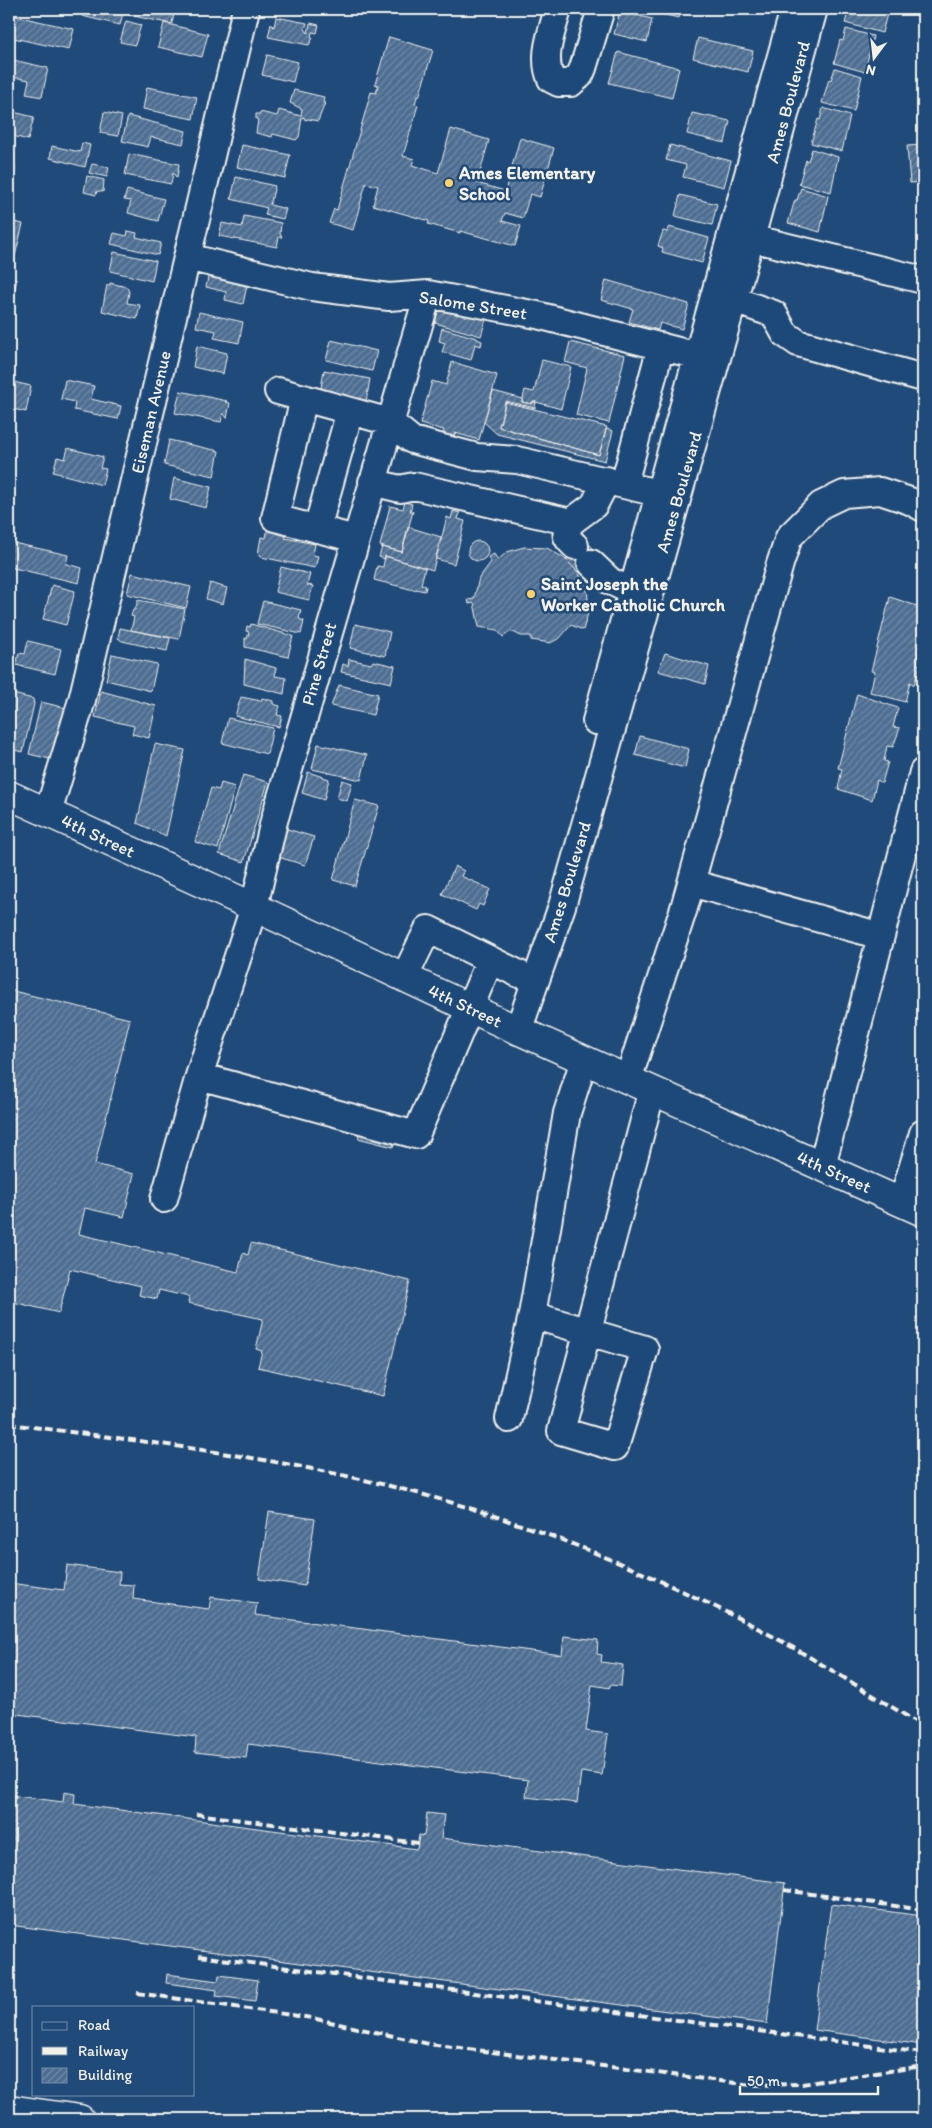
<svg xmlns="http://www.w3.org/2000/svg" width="932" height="2128" font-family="Itim,sans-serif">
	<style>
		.building { fill: url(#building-hatch); stroke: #f4f1e8 }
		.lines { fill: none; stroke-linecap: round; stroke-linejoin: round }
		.minor-casing { stroke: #f4f1e8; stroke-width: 30 }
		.major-casing { stroke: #f4f1e8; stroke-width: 31 }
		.minor { stroke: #1f4a7a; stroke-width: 26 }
		.major { stroke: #1f4a7a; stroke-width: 28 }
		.rail { stroke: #f4f1e8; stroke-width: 4; stroke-dasharray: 8 4; stroke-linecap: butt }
		.poi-dot { fill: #ffd166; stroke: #1f4a7a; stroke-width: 2 }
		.labels { text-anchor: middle; stroke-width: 5; stroke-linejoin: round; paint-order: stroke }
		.street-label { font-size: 18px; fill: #f4f1e8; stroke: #1f4a7a }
		.poi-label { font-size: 18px; font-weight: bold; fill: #f4f1e8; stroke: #1f4a7a; text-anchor: start }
	</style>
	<defs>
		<pattern id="building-hatch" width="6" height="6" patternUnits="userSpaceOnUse" patternTransform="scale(1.25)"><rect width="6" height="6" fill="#4d6e92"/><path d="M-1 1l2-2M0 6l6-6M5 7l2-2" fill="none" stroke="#708aa6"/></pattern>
	</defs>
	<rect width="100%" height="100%" fill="#1f4a7a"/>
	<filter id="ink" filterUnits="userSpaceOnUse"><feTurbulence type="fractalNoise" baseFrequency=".02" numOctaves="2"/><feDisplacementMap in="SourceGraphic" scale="10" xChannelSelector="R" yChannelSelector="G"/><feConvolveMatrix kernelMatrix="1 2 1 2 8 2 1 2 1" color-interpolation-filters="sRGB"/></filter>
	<g filter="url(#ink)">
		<!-- building -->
		<path class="building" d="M83,9H124L120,25L82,16Z
			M131,9H175L172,24L129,15Z
			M637,9H681L679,18Z
			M744,9H772L771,15Z
			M849,9L857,11L858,9H891L889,14H887L882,33L845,23Z
			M620,11L652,19L647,42L614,34Z
			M11,15L74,29L69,50L9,37Z
			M276,17L307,23L305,29L308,33L310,23L319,25L317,33L312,32L311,38H313L309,45L268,37L271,24L274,27Z
			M126,21L141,25L135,45L120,42Z
			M164,23L208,34L202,57L158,47Z
			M846,29L873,36L865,72L834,63L840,40L843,41Z
			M389,37L433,50L419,97L417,96L415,104L418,105L403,156L414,159L412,165L438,173L451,129L489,140L477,183L505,191L520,138L554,148L540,197L530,194L523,218L505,213L502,221L521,226L515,246L460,231V233L428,224L429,221L373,205L378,186L366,183L353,230L329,223L334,209L337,210L371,92L376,93L378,85L375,84Z
			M698,38L753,51L748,72L693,58Z
			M618,52L679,68L672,98L609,83Z
			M267,55L298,62L293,82L262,75Z
			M9,59L48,68L42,97L26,94L29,80L9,76Z
			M835,68L862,76L854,111L822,103L829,79L831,80Z
			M923,85V123L917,121L920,107L917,106Z
			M147,87L197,97L193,119L143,109Z
			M294,90L324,97L323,103H325L318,121L308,119L305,120V118L302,117L299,137L296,140L273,134L272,137L256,133L258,120L256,119V114H260V112L277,116L279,110L301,116L302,109L290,103Z
			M823,108L850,116L842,151L811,143L818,119L820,120Z
			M9,111L34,117L28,140L9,135Z
			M104,112L122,116L118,136L100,133Z
			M692,113L730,121L725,143L687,134Z
			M128,116L186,131L183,144L151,137L148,147L122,141Z
			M82,143L90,145L85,167L50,158L52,146L80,152Z
			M242,145L290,155L285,178L237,167Z
			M670,145L731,161L724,187L683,177L686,165L666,160Z
			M923,145V182L910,183L907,146Z
			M812,149L838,157L831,192L799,184L806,160L808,161Z
			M129,154L179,164L177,178L173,173L171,184L125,175Z
			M9,163L15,165L14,186L10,187Z
			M92,164L109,167L107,177L89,173Z
			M87,176L104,180L103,192L97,191L96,195L84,192Z
			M236,177L275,186L270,205L286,209L283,219L265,215L267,208L231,199Z
			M801,188L828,196L820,232L788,223L795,200H797Z
			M127,190L164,199L158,221L128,213L131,201L124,200Z
			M680,195L717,204L712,225L675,216Z
			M244,216L281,223L280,234L282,237H279L277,247L219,236L222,223L242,227Z
			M9,221L23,224L15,256L9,254Z
			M669,227L709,238L702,263L662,252L663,248L658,246L663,231L668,232Z
			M128,231L137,233L136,237L161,243L158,255L111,244L114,233L127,236Z
			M114,252L156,261L152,281L110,271Z
			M209,272L248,280L243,304L225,300L226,292L206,287Z
			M9,277L17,279L12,302L9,301Z
			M606,280L689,304L682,329L660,323L658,330L629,322L633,309L601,300Z
			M110,283L127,287L129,292L127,303L140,305L137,319L102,311L107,285H110Z
			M440,304L487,316L481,336L435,323Z
			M199,312L243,322L239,343L214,338L216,331L196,327Z
			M442,328L477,338V339L482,341L481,346L475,344L471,360L442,352L445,343L439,341Z
			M331,340L377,351L372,371L326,360Z
			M570,342L625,355L609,423L576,415L587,368L565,362Z
			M197,346L227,353L223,374L193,367Z
			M542,360L571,367L561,409L536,402H532V404L522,402L525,390L534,392Z
			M452,362L497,375L479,440L455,433L453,442L441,438L444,430L420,424L432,381L446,385Z
			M324,370L370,379L366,402L324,393L321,388Z
			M65,380L94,386L91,399L121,406L118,419L74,410L75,402L61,399Z
			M9,381L31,386L26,412L9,408Z
			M180,391L227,401L225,402L230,403L227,418L223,413L221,422L175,413Z
			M493,391L523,399L522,402L532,404V402H536L535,408L506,401L499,427L599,455L606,429L613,431L605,461L497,434L484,422Z
			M505,402L607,427L599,455L499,427Z
			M9,415L15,416L12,426H9Z
			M169,440L219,451L214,476L164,465Z
			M68,448L103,457L100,468L106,469L102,485L53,472L57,457L65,459Z
			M174,478L211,487L206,508L170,499Z
			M405,502L412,504L410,511H413L402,552L380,546L390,506L403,509Z
			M453,511L460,513L458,519L465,521L454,564L436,559L447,517L451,519Z
			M268,526L287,530L285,538L315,544L313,555L318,556L315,568L261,557V555L258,554L261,537L266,538Z
			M408,527L441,537L433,570L385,556V559L379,557L382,547L402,552Z
			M583,538L600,555L578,572L566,560Z
			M468 551a10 10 0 1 1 20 0a10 10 0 1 1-20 0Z
			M9,542L68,555L66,564L82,568L79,583L9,567Z
			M524,547L547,548L564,558L578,572L587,589L589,610L583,630L571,625L560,638L550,643L531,640V636H521L511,631L503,637L497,630L479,627L474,603L469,604L468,600L474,599L479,578L491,562L488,557L494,554L498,560L507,552Z
			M385,556L425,568L421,584L426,586L425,591L415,589L414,590L374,580L377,566L383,567Z
			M281,567L310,574L307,585L313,586L309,600L275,592Z
			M132,573L191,587L186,608L127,594Z
			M210,583L227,588L223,604L206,599Z
			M52,585L75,591L66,625L43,619Z
			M890,597L923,608V649H919L917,664L920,665L914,685L910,682L905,702L870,692L875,672L871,671Z
			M138,600L185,609L179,639L131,630L134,617L131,616L133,610H135Z
			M263,601L301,610L299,619L304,621L301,634L257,624Z
			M251,624L293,636L288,657L245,647V638L247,639L249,632L246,631L247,626L250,627Z
			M355,624L390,632L385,656L350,648Z
			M120,628L170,638L167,651L122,641L118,638Z
			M28,641L61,649L55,674L16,665L19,653L25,654Z
			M665,653L709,666L705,684L658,671Z
			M112,654L157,664L151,691L106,680Z
			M245,659L276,668L275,676L286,678L284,694L244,684Z
			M349,659L371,664L373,661L395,666L391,683L341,672L343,664L348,666Z
			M339,685L378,694L373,715L331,706Z
			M101,691L156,706L149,738L132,734L134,726L95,717Z
			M9,693L33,699L34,704L23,752L9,749Z
			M857,694L898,708L893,727L900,728L893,747L887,746L884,761L888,762L882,783L877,780L872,800L838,789L842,769L838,768Z
			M241,697L261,701L262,698L273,701V704L280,706L277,715L282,716L279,727L235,716Z
			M41,702L66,708L54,760L29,754Z
			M228,718L273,728L267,754L222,743Z
			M640,736L689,749L685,768L635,755Z
			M155,744L185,750L166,836L137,823Z
			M318,744L367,755L361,780L312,769Z
			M308,772L329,779L324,800L302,793Z
			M243,775L268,782L244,862L219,854Z
			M342,780L352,783L347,801L337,798Z
			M221,783L235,787L218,849L195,842L211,788L219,790Z
			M355,800L379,806L355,886L333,880Z
			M287,829L314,837L305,865L278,857Z
			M455,866L464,871L461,876L490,889L483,906L479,904L476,910L442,894Z
			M9,990L130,1019L95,1164L134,1174L124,1217L85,1208L79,1234L238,1272L243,1253L248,1255L251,1243L410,1281L383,1396L258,1367L262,1351L256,1349L263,1319L188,1303L189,1297L159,1290L157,1299L139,1295L141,1286L70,1269L59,1313L9,1301Z
			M361,1128L395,1137L393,1147L358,1138Z
			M269,1512L315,1519L305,1586L259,1579Z
			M67,1565L120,1572L119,1584L134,1585L133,1599L209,1609L211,1597L257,1603L255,1615L562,1655L564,1636L598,1640L597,1654L602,1655L601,1662L623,1665L621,1686L610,1685V1688L592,1685L586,1731L608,1734L602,1775L581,1772L577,1803L526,1797L528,1780L248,1744L246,1758L195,1752L196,1737L9,1713V1583L64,1590Z
			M64,1792L75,1794L74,1804L417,1849L419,1835L424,1836L427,1813L444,1815L441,1838L785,1883L767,2024L9,1925V1795L63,1802Z
			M831,1904L923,1916V2045L814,2030Z
			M167,1974L218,1981L219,1975L258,1980L255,2001L216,1996L217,1990L166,1983Z"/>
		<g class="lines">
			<defs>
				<path id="minor" d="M558,9C552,32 541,56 551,79L559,83H571L580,75L583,68L601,9
					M751,238L923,280
					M187,257L312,287L389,297L428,294L537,315L714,360
					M734,300L774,314L785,334L798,343L923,378
					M278,391L390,422L412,440L477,457L517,460L658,493
					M304,398L275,518L356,539
					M372,482L400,489L414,486L571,522L594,505L607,480
					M624,484L661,346
					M571,522C564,536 565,536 575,546
					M317,529L350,411
					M591,563L610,581L631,591
					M596,721L794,9
					M48,813L82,700L246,9
					M691,883L881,936
					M404,978L428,929L519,974
					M518,1031L562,906L751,238L814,9
					M199,1076L416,1135L490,960
					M628,1080L684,908L780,564L789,537L821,505L844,494L880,491L910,501L923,508
					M822,1166L923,772
					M164,1199L199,1076L254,907L274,821L428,294
					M902,1202L923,1133
					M532,1315L567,1113L584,1060
					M509,1419L532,1315L645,1349L615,1447L561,1431C591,1318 622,1204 652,1090"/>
				<path id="major" d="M9,795L254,907L502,1023L923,1212
					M9,2109L80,2119"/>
			</defs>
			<!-- minor casing -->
			<use href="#minor" class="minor-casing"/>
			<!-- major casing -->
			<use href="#major" class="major-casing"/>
			<!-- minor -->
			<use href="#minor" class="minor"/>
			<!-- major -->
			<use href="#major" class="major"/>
			<!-- rail -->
			<path class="rail" d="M9,1424C179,1446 349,1465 512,1522C592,1549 670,1584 746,1622C806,1653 865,1691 923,1726
				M196,1814L418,1843
				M784,1890L923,1910
				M199,1956L923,2053
				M137,1993L312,2018L429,2044L752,2085L802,2084L923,2066"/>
		</g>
	</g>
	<!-- markers -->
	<g class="poi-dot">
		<circle cx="449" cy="183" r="5"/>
		<circle cx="531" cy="594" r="5"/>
	</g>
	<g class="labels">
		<!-- street labels -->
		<g class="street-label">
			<text transform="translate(788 102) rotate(-75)" y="6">Ames Boulevard</text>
			<text transform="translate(473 305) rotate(9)" y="6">Salome Street</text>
			<text transform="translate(151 412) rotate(-77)" y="6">Eiseman Avenue</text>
			<text transform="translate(679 492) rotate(-74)" y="6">Ames Boulevard</text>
			<text transform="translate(319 664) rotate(-74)" y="6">Pine Street</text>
			<text transform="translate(98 836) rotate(25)" y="6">4th Street</text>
			<text transform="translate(567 882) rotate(-73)" y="6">Ames Boulevard</text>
			<text transform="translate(465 1006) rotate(25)" y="6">4th Street</text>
			<text transform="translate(834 1172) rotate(24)" y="6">4th Street</text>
		</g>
		<!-- poi labels -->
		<g class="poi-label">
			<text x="459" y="179">Ames Elementary<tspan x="459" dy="21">School</tspan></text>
			<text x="541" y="590">Saint Joseph the<tspan x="541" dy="21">Worker Catholic Church</tspan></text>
		</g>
	</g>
	<!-- margin -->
	<rect width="932" height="2128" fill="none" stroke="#1f4a7a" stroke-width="30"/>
	<rect x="15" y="15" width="902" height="2098" fill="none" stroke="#f4f1e8" stroke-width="2" filter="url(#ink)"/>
	<!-- legend -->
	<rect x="32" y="2006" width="162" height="90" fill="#1f4a7a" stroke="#748da6"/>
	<rect x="42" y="2022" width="25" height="8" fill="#1f4a7a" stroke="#748da6"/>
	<text x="78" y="2030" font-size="15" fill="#f4f1e8">Road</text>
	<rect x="42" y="2047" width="25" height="8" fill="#f4f1e8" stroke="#748da6"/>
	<text x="78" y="2056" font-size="15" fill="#f4f1e8">Railway</text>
	<rect x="42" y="2068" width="25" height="15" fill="url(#building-hatch)" stroke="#748da6"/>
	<text x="78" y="2080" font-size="15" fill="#f4f1e8">Building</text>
	<!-- north arrow -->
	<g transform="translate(874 58) rotate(195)" stroke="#1f4a7a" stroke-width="4" paint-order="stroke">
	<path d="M0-4L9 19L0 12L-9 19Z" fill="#f4f1e8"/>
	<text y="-8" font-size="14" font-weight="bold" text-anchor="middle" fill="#f4f1e8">N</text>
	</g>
	<!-- scale -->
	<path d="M740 2086v8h138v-8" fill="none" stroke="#f4f1e8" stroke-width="2.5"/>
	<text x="747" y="2086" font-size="15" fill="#f4f1e8" stroke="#1f4a7a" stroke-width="4" paint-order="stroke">50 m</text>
</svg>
